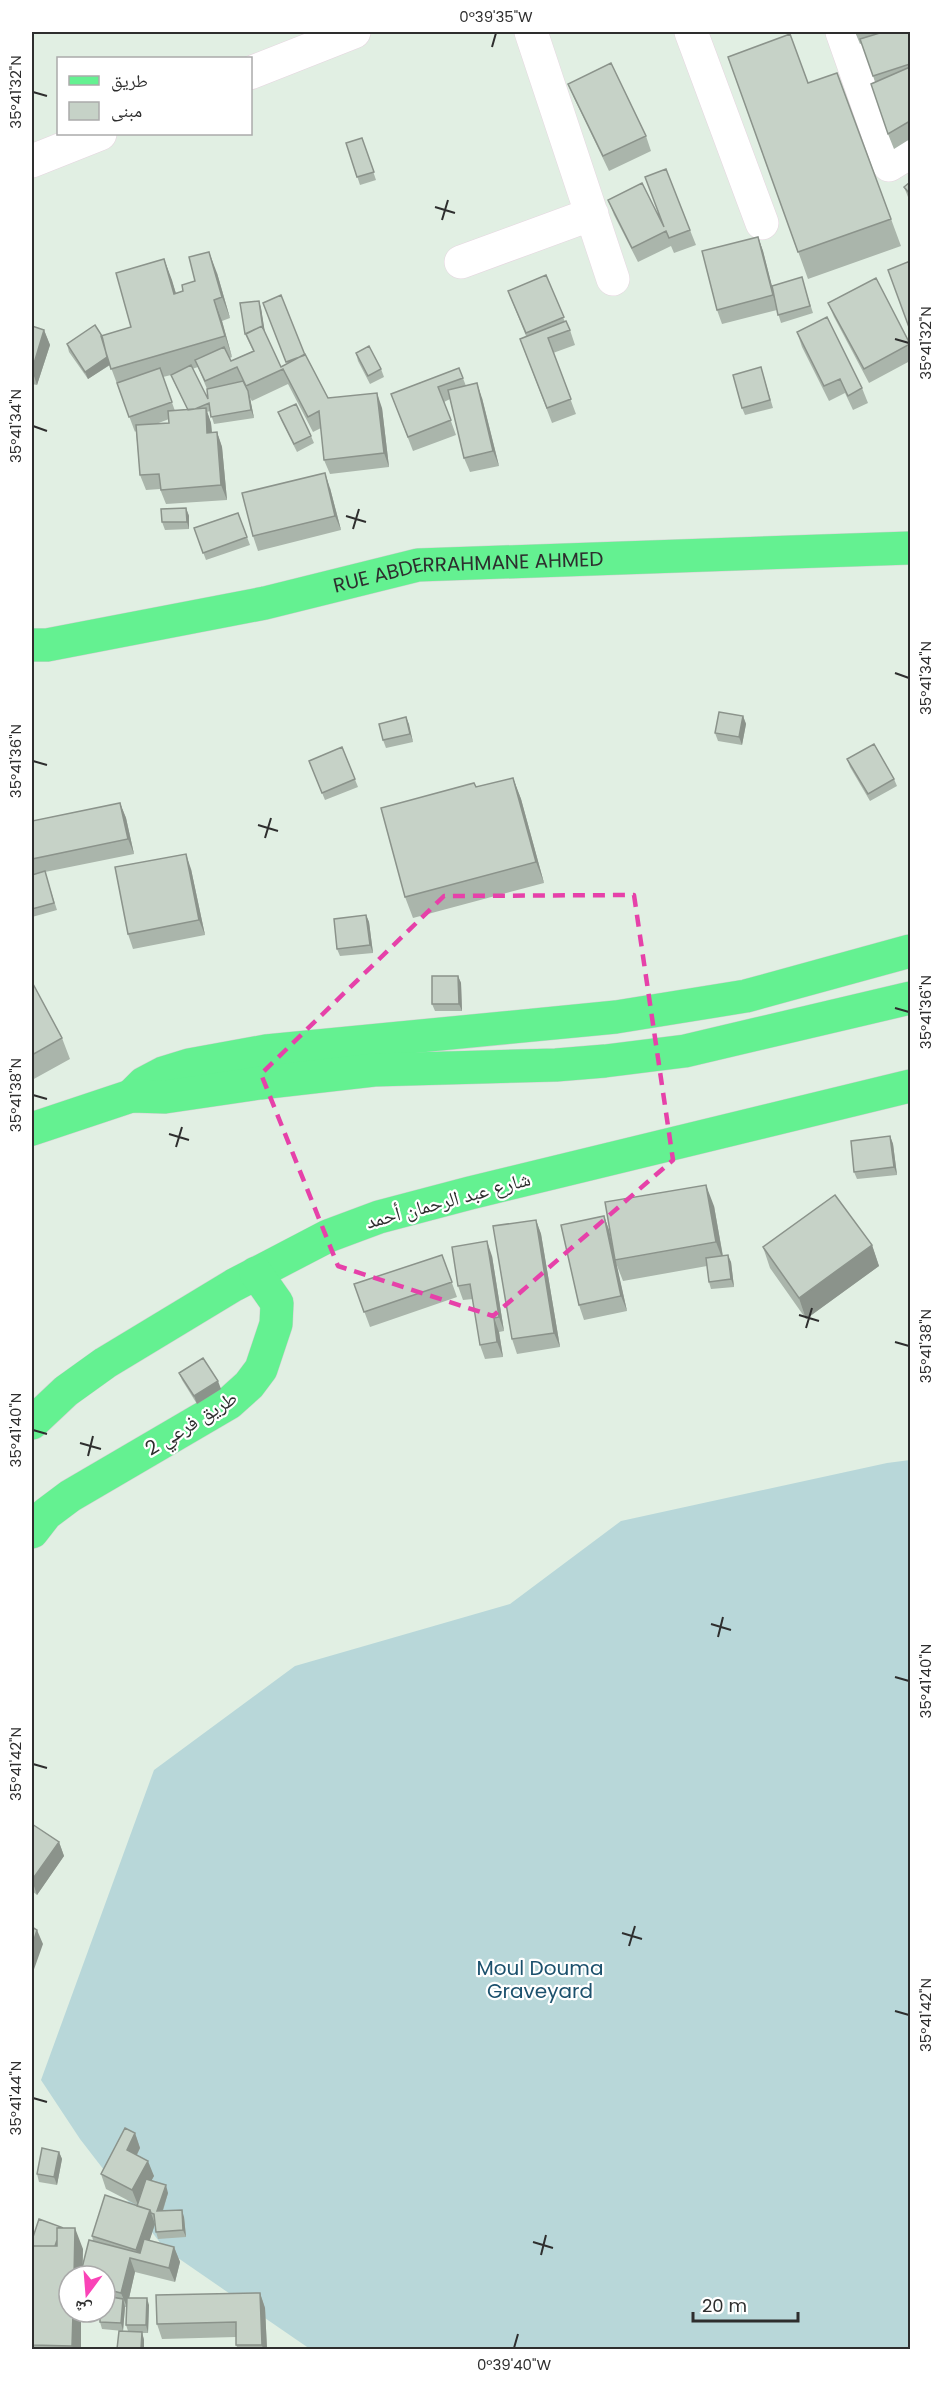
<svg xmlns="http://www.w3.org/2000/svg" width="942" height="2381" font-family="Poppins,'Noto Naskh Arabic',sans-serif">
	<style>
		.cemetery { fill: #b8d7d9 }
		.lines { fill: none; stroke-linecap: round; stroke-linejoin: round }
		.minor-casing { stroke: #e6d6e0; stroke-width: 34 }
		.major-casing { stroke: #d1d1d1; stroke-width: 34 }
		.minor { stroke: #fff; stroke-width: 33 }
		.major { stroke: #64f191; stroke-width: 33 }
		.wall { fill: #aab5ab; fill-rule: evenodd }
		.shaded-wall { fill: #8b938b }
		.building { fill: #c6d2c7; stroke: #8b938b; stroke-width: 1.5 }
		.marked { fill: none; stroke: #e641a9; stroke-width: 4.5; stroke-dasharray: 12 8; stroke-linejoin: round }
		.ticks { fill: none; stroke: #2e2e2e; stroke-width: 2 }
		.labels { text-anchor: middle; stroke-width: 4.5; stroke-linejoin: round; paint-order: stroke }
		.street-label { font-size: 20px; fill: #2e2e2e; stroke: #fff }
		.park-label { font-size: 20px; fill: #1c516d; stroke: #fff }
		.neatline { fill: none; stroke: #2e2e2e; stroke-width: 2 }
		.ticks-label { font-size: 15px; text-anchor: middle; fill: #2e2e2e }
	</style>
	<rect width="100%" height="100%" fill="#e1efe3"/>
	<!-- cemetery -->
	<path class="cemetery" d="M910,1460V2349H310L165,2249L80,2139L41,2080L154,1770L295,1666L510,1604L621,1521L887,1463Z"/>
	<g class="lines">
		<defs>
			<path id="minor" d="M531,32L613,279
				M691,32L762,223
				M842,32L889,165L910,152
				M250,73L354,32
				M32,161L100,134
				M461,262L592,214"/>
			<g id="major">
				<path id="s1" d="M32,645H47L265,603L418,565L910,548"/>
				<path d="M131,1096L144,1083L163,1073L189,1065L266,1051L616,1017L746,996L910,951"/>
				<path d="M32,1129L131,1096L165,1097L260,1083L374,1070L556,1065L605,1061L685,1051L910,998"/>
				<path d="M32,1423L66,1391L105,1363L234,1285L328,1236L379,1217L470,1193L910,1086"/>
				<path d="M32,1532L46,1514L70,1496L229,1403L249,1385L261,1369L276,1324L277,1303L256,1273"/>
			</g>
		</defs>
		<!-- minor casing -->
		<use href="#minor" class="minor-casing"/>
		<!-- major casing -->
		<use href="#major" class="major-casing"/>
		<!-- minor -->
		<use href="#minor" class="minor"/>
		<!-- major -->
		<use href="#major" class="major"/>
	</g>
	<!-- wall -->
	<path class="wall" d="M855,32H910V139L894,149L888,134L875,82L862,43L860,44Z
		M728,57L808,83L837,73L901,246L808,279Z
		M568,84L646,136L651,151L609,171L574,98Z
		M362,138L376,180L360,185L346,143Z
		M910,182V202L904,187Z
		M608,200L662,223L690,230L696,245L674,253L671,246L638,262L614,215Z
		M758,237L763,251L772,286L804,285L813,313L781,323L777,310L722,324L717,310Z
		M164,259L176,293L183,291L195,281L217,273L230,318L222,321L232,357L230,358L231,361L253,351L245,334L261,308L265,334L281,367L287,364L263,303L305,354L328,398L382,408L389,467L330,474L324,460L321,428L313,432L288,384L252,401L250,398L254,418L214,424L210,411L207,412L211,423L212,432H217L222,447L227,500L166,504L160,489L146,490L140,475L136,431L135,432L110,365L88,379L69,352L67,344L102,336L131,327ZM198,367L207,389L208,399L192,369ZM171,375L174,382L188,410L175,411L163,377ZM169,419V423L156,424Z
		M546,275L565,322L570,330L575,345L553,353L576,414L552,423L520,339L526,336L508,291Z
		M828,303L910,343V361L869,383L834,317Z
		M32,326L44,330L50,345L37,385L32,384Z
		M797,332L862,388L868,403L853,410L845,393L829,401L802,347Z
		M356,353L381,369L384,377L370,384L358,361Z
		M761,367L773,408L745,415L742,408Z
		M459,368L466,386L482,398L499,466L470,472L464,458L450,399L444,402L456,435L413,451L391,394Z
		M278,412L311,436L314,443L297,452L281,420Z
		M330,488L341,530L258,551L253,536Z
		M186,508L189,516V529L165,530L162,522Z
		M238,513L250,545L206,560L194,528Z
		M743,716L746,724L742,745L718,741L715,733Z
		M406,717L413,742L386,748L383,740Z
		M342,747L358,787L325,800L309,761Z
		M847,759L894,779L897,786L870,801L850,767Z
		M513,778L521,799L544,883L413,918L405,897L476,787Z
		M120,803L126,818L134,854L45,872L57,910L32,917V821Z
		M191,869L205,935L133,949L128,934Z
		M366,915L369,922L373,953L340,956L337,949Z
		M458,976L461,983L462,1011H435L432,1004Z
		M32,982L62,1038L70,1059L32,1080Z
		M890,1136L893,1144L897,1175L857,1179L854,1172Z
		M714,1206L723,1256L731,1262L734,1287L711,1289L709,1282L707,1266L623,1281L616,1263L627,1311L584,1320L579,1305L604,1216L609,1230L613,1251Z
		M536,1220L541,1234L560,1347L517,1354L512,1339Z
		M872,1245L879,1266L806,1319L770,1268L763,1247Z
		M442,1255L457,1297L370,1327L354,1284Z
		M492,1256L504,1331L499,1332L503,1357L485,1359L480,1345L473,1299L463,1300L458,1286Z
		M179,1373L221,1389L197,1404L182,1380Z
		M32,1824L59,1842L64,1856L37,1895L32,1891Z
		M135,2133L140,2148L137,2155L154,2176L151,2181L168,2193L163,2211L184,2217L186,2237L158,2239L156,2232L155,2221H154L155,2224L149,2241L174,2247L180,2262L175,2282L135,2272L129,2298L149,2305L148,2333H142L144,2340V2349H117L128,2331L126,2325L127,2307H125L123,2331L102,2329L100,2322L105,2312V2276H69V2312H81V2349H32V2240L83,2249V2265L93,2241L92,2236L137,2206V2205L106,2189L101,2174Z
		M59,2152L62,2159L57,2185L39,2182L37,2174Z
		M260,2293L265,2308L267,2349H238L236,2345V2337L162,2339L157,2324Z"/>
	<!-- shaded-wall -->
	<path class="shaded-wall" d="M758,237L763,251L778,310L773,295Z
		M209,252L217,273L230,318L222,297Z
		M164,259L172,280L182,315L174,294Z
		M214,300L222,321L232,357L225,336Z
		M259,301L261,308L266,339L263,331Z
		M44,330L50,345L37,385L32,370Z
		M108,356L111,364L88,379L85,372Z
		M477,383L482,398L499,466L493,451Z
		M248,391L250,398L254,418L251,410Z
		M377,393L382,408L389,467L384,453Z
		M206,408L211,423L213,447L207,433Z
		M217,432L222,447L227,500L221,485Z
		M325,473L330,488L341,530L335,516Z
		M186,508L189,516V529L187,522Z
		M743,716L746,724L742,745L739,737Z
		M406,717L409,724L413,742L410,734Z
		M513,778L521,799L544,883L536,862Z
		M120,803L126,818L134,854L128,839Z
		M186,854L191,869L205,935L199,920Z
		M366,915L369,922L373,953L370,945Z
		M458,976L461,983L462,1011L459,1004Z
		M890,1136L893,1144L897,1175L894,1167Z
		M706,1185L714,1206L724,1263L716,1242Z
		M604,1216L609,1230L627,1311L621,1296Z
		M536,1220L541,1234L560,1347L554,1333Z
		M487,1241L492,1256L504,1331L499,1317Z
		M872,1245L879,1266L806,1319L799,1298Z
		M728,1255L731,1262L734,1287L731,1279Z
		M494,1318L499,1332L503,1357L497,1342Z
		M218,1381L221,1389L197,1404L194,1396Z
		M59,1842L64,1856L37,1895L32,1880Z
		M37,1930L43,1944L32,1975V1946Z
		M135,2133L140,2148L132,2164L127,2150Z
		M59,2152L62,2159L57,2185L54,2177Z
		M148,2161L154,2176L138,2205L132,2190Z
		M166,2185L168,2193L160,2219L157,2211Z
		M150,2210L155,2224L143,2261L139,2260L136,2250Z
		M182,2210L184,2217L186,2237L183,2230Z
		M75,2228L83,2249L82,2276H74Z
		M174,2247L180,2262L175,2282L169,2268Z
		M130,2258L135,2272L127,2307L121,2293Z
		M260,2293L265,2308L267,2349H263L262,2345Z
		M147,2298L149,2305L148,2333L146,2325Z
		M123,2299L125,2307L123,2331L121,2323Z
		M73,2312H81V2349H74L72,2346Z
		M142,2332L144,2340V2349H141Z"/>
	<!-- building -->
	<path class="building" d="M883,32H910V64L873,76L860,39Z
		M790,34L808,83L837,73L891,219L798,252L728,57Z
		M611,63L646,136L603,156L568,84Z
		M910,67V121L888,134L871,84Z
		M362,138L374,172L357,177L346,143Z
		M666,169L690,230L669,238L666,231L632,248L608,200L642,183L664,227L645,177Z
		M910,182V194L904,187Z
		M758,237L773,295L717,310L702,251Z
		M209,252L222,297L214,300L225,336L111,369L101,336L131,327L116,273L164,259L174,294L183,291L182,285L195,281L189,257Z
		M910,261V330L888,270Z
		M546,275L564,317L526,333L508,291Z
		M802,277L810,306L778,315L772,286Z
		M876,278L910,344L864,369L828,303Z
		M281,295L305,355L286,362L263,303Z
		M259,301L263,329L262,326L245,334L240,303Z
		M827,317L862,388L848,396L840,379L824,386L797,332Z
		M566,321L570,330L548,338L571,399L547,408L520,339Z
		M95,325L102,336L107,357L85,372L67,344Z
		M32,326L44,330L32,370Z
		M262,326L281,367L305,354L328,398L377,393L384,453L324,460L319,411L308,417L283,369L246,386L237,367L205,381L195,360L224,347L231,361L254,351L246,334Z
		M369,346L381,369L368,376L356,353Z
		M191,365L208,399L207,389L243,381L248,391L251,410L211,417L209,403L195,409L188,410L171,375Z
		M761,367L770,400L742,408L733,375Z
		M160,368L172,402L129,417L117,383Z
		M459,368L463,378L438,387L451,420L408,437L391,394Z
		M477,383L493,451L464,458L448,390Z
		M296,404L311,436L294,444L278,412Z
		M206,408L207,433L217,432L221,485L161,490L159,474L140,475L136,425L169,423L168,411Z
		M325,473L335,516L253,536L242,493Z
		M186,508L187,522H162L161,509Z
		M238,513L247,537L203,553L194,528Z
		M719,712L743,716L739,737L715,733Z
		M406,717L410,734L383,740L379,724Z
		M874,744L894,779L868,794L847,759Z
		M342,747L355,779L322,793L309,761Z
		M513,778L536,862L405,897L381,808L474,783L476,787Z
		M120,803L128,839L32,859V821Z
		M186,854L199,920L128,934L115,867Z
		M45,871L54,903L32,909V875Z
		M366,915L370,945L337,949L334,919Z
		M432,976H458L459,1004H432Z
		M32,982L62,1038L32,1055Z
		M890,1136L894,1167L854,1172L851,1141Z
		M706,1185L716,1242L615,1260L605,1202Z
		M835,1195L872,1245L799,1298L763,1247Z
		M604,1216L621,1296L579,1305L561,1225Z
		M536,1220L554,1333L512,1339L493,1226Z
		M487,1241L499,1317L494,1318L497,1342L480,1345L470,1284L458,1286L452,1247Z
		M442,1255L452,1282L364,1312L354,1284Z
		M728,1255L731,1279L709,1282L706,1258Z
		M203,1358L218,1381L194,1396L179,1373Z
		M32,1824L59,1842L32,1880Z
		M32,1927L37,1930L32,1946Z
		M125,2128L135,2133L127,2150L148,2161L132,2190L101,2174Z
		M42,2148L59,2152L54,2177L37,2174Z
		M146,2179L166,2185L157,2211L182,2210L183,2230L156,2232L154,2214L151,2213L150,2210L137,2206Z
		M105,2195L150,2210L136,2250L92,2236Z
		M39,2219L61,2227L57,2228V2240L55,2246H33L32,2240Z
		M57,2228H75L74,2276H69V2312H73L72,2346L32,2345V2246H57Z
		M144,2239L174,2247L169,2268L130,2258L121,2293L105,2289V2276H80L89,2240L140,2253Z
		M260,2293L262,2345H236V2322L157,2324L156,2295Z
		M105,2296L123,2299L121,2323L100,2322V2312H105Z
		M127,2298H147L146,2325H126Z
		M119,2331L142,2332L141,2349H117Z"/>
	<!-- marked area -->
	<path class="marked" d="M634,895L673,1160L493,1316L338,1266L261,1074L444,896Z"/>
	<!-- ticks -->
	<path class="ticks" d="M492,47L496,33M33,92L47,96M435,207L455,213M442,220L448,200M895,339L909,343M33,426L47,431M346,516L366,522M353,529L359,509M895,673L909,678M33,761L47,765M258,825L278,831M265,838L271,818M895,1008L909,1012M33,1095L47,1099M169,1134L189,1140M176,1147L182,1127M799,1315L819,1321M806,1328L812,1308M895,1342L909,1346M33,1430L47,1434M80,1443L101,1449M88,1456L93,1436M711,1624L731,1630M718,1637L723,1617M895,1677L909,1681M33,1764L47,1768M622,1933L642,1939M629,1946L635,1926M895,2011L909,2015M33,2098L47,2102M533,2242L553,2248M541,2255L546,2235M514,2348L518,2334"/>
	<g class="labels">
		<!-- street labels -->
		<g class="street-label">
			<text dy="7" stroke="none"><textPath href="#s1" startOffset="444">RUE ABDERRAHMANE AHMED</textPath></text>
			<text transform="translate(448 1200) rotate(-15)" y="7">شارع عبد الرحمان أحمد</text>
			<text transform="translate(191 1423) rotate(-32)" y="7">طريق فرعي 2</text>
		</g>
		<!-- park labels -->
		<g class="park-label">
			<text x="540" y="1975">Moul Douma<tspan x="540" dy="23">Graveyard</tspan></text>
		</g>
	</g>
	<!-- border -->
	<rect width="942" height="2381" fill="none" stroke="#ffffff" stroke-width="66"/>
	<!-- legend -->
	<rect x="57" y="57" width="195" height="78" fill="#ffffff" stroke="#ababab" stroke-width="1.5"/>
	<rect x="69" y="76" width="30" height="9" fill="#64f191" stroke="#ababab" stroke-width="1.5"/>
	<text x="111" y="87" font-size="18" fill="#2e2e2e">طريق</text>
	<rect x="69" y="102" width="30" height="18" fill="#c6d2c7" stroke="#ababab" stroke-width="1.5"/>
	<text x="111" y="117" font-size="18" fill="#2e2e2e">مبنى</text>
	<!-- north arrow -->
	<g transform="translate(87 2294) rotate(196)"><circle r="28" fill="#ffffff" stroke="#ababab" stroke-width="1.5"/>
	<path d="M0-4.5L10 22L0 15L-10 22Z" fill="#fa43b7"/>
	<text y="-9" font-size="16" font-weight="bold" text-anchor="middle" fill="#2e2e2e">ش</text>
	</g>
	<!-- scale -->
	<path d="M693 2312v9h105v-9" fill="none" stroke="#2e2e2e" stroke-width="3"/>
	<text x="702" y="2312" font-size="18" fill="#2e2e2e" stroke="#ffffff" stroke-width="4.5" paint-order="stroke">20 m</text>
	<rect x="33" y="33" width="876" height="2315" class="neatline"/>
	<g class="ticks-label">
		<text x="496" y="22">0°39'35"W</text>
		<text transform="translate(16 92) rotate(-90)" y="5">35°41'32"N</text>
		<text transform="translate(926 343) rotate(-90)" y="5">35°41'32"N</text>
		<text transform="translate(16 426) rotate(-90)" y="5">35°41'34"N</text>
		<text transform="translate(926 678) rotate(-90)" y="5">35°41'34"N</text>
		<text transform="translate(16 761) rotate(-90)" y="5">35°41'36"N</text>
		<text transform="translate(926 1012) rotate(-90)" y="5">35°41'36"N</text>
		<text transform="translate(16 1095) rotate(-90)" y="5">35°41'38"N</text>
		<text transform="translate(926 1346) rotate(-90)" y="5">35°41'38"N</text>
		<text transform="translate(16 1430) rotate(-90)" y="5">35°41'40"N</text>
		<text transform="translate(926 1681) rotate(-90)" y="5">35°41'40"N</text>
		<text transform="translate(16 1764) rotate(-90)" y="5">35°41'42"N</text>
		<text transform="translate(926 2015) rotate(-90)" y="5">35°41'42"N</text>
		<text transform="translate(16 2098) rotate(-90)" y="5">35°41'44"N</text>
		<text x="514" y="2370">0°39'40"W</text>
	</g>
</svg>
